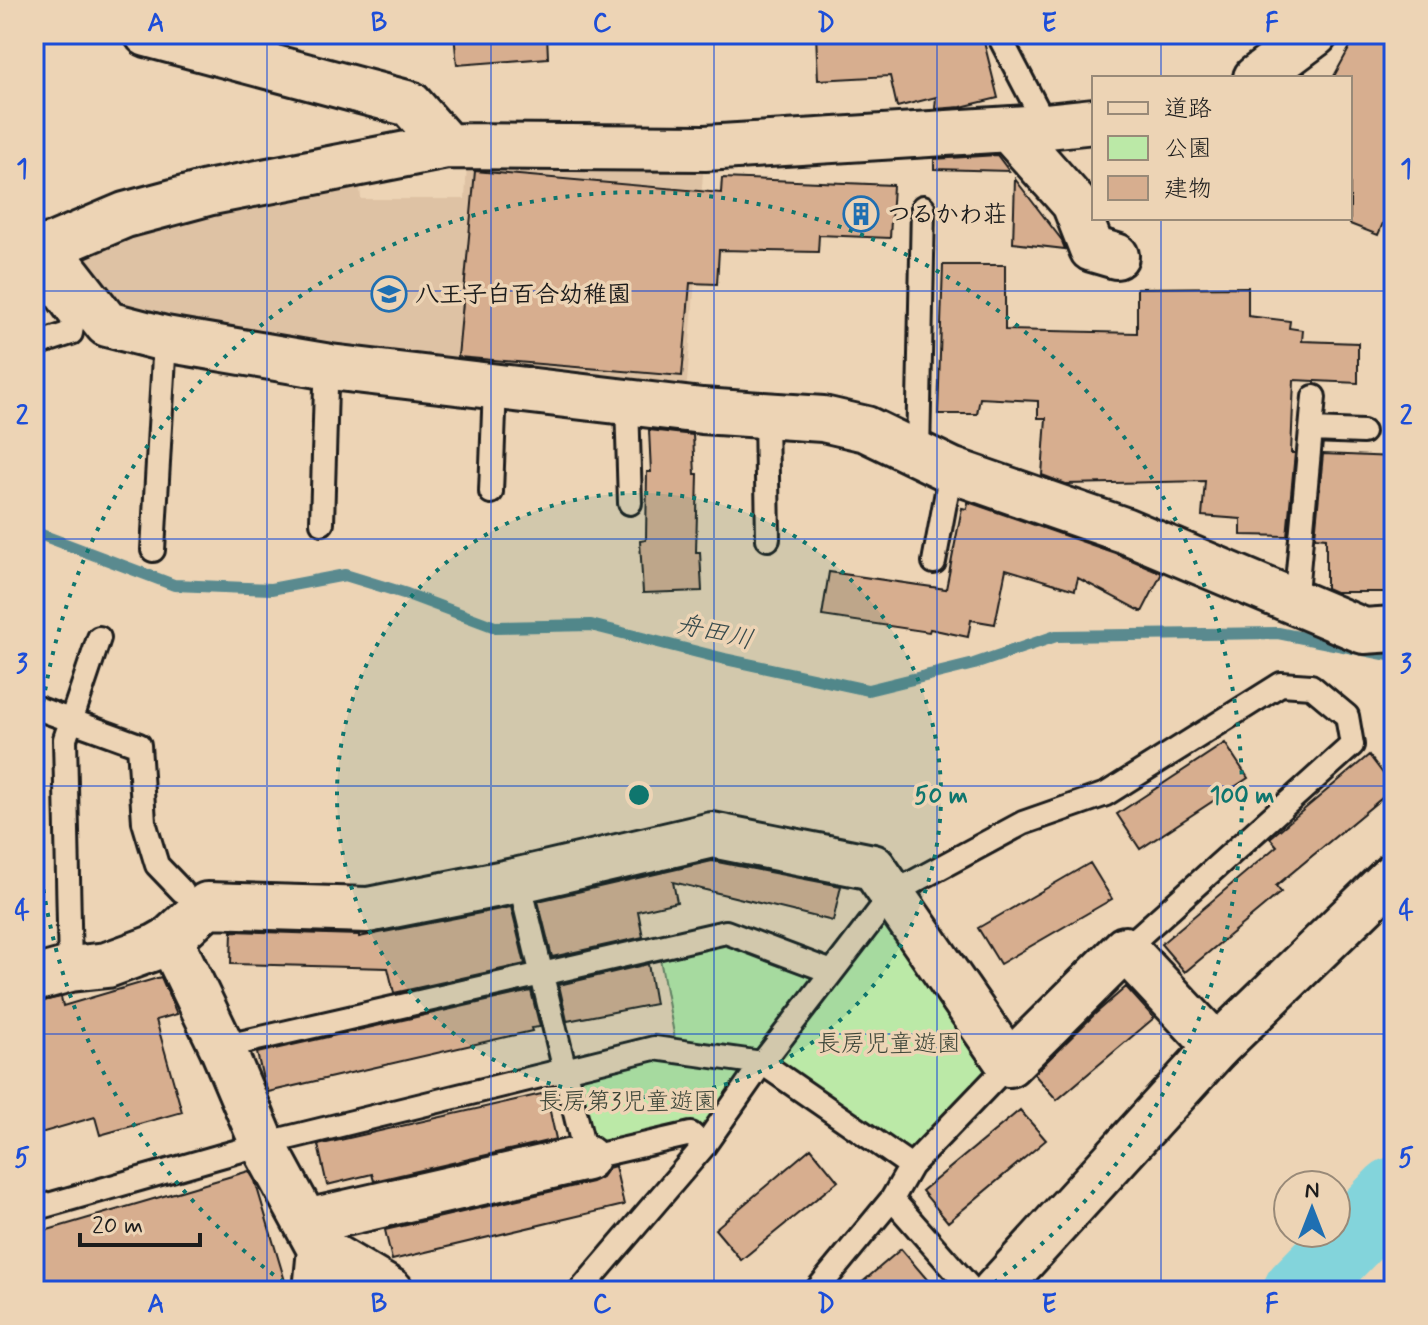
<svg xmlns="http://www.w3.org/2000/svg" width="1428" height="1325" font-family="Mynerve,'Klee One',sans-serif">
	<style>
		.built { fill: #dec2a4 }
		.green { fill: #bbe9a7; stroke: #6c8262; stroke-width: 2 }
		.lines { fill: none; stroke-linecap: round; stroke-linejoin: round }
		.stream { stroke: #5a8a8f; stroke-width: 12 }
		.river { stroke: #83d4db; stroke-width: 72 }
		.building { fill: #d7ae8f; stroke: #1c1c1c; stroke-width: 2 }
		.service-casing { stroke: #1c1c1c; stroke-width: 28 }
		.minor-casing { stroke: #1c1c1c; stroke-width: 50 }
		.tertiary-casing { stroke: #1c1c1c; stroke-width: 50 }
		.service { stroke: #edd4b5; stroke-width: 22 }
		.minor { stroke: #edd4b5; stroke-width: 44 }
		.tertiary { stroke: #edd4b5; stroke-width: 44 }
		.grid { fill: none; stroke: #1d4ed8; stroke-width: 2; stroke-opacity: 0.55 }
		.ring { fill: none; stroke: #0f766e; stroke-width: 4; stroke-dasharray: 4 8 }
		.labels { text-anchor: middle; stroke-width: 7; stroke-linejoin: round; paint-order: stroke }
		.poi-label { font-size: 24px; font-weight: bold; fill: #1c1c1c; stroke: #edd4b5; text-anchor: start }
		.park-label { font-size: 24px; fill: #3c4538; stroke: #edd4b5 }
		.water-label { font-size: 26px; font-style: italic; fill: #364a4c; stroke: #edd4b5 }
		.centre { fill: #0f766e; stroke: #edd4b5; stroke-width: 4 }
		.ring-label { font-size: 24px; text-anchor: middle; font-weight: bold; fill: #0f766e; stroke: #edd4b5; stroke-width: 7; stroke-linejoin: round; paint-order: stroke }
		.neatline { fill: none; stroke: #1d4ed8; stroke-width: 3 }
		.grid-label { font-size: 26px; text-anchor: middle; font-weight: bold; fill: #1d4ed8 }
	</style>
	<rect width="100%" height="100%" fill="#edd4b5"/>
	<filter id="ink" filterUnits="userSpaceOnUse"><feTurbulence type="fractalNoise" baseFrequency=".0125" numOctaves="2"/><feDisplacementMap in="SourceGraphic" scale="16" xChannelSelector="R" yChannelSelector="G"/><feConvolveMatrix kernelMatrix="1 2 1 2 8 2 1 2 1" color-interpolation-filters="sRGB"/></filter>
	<g filter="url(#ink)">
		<!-- built -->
		<path class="built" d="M468,146L705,148L685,409L165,339L61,265L125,215L358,164L361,199H465Z"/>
		<!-- green -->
		<path class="green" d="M893,893L1009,1064L911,1166L762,1063L704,1146L690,1134L586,1158L565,1069L677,1050L658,948L734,935L832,972Z"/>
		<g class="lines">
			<!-- stream -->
			<path class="stream" d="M34,532L174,585L271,589L345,575L407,594L495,627L591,625L725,659L868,690L974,664L1056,636L1278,633L1394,656"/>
			<!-- river -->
			<path class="river" d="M1299,1291L1394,1193"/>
		</g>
		<!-- building -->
		<path class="building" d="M454,34H547L548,58L457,65Z
			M816,34H982L998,98L961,107L935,109L936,97L897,107L890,76L818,80Z
			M1357,34H1394V197L1378,235L1350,224V78H1333Z
			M997,155L1009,171L934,169V159Z
			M475,171L721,193L722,178L893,185L890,238L819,235L818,252L719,250L717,284L690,283L682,376L458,357Z
			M1015,179L1061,239L1065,249L1013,243Z
			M943,265H1005V330L1137,333V288L1248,287V316L1290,321L1289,328L1303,330L1302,341L1358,343V383L1294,380L1291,453H1295L1287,536L1241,535V519L1202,516L1205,481L1066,484L1042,475L1046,418H1038V401L980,398L977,414H938Z
			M649,430L693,435L695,474H698L696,552H700L702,591L643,593L640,541L646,540L647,472H651Z
			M1323,454L1394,457V592H1335L1326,588V538L1315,537Z
			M968,502L1115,553L1162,573L1142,612L1078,578L1075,590L1006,569L995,624L971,620L968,637L930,629L929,632L822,616L829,572L946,589L962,508L967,509Z
			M1225,743L1248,778L1140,849L1117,814Z
			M1369,755L1394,788L1276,886L1281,892L1185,972L1161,944L1277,846L1270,838Z
			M712,861L841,886L833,921L673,882L677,902L638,911L643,937L552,957L538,901Z
			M1090,863L1112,899L1000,964L978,928Z
			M511,907L525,964L394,993L388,968L231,964L232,931L359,935V937Z
			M648,964L655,1004L567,1021L559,985Z
			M161,977L177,1014L156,1020L182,1112L100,1135L95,1117L34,1135V1003L61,997L63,1006Z
			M1126,987L1154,1018L1057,1100L1034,1074L1095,1014Z
			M531,991L540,1027L531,1028L532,1031L268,1092L263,1079L257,1053Z
			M546,1093L556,1139L374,1181L372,1174L327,1185L318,1145Z
			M1020,1110L1046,1140L948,1222L922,1191Z
			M811,1148L838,1181L741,1260L715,1229Z
			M615,1166L624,1205L392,1260L385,1230L592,1182L602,1177L608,1168Z
			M249,1171L255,1181L288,1291H45L43,1275L34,1277V1234Z
			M901,1249L937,1291H852Z"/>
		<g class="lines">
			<defs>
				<path id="service" d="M998,34L1046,126
					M34,267L73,320L71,333L34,345
					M627,403L630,503
					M766,416L768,539
					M1312,430L1363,432
					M918,454L923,207
					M491,492L495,386
					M322,523L326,387L330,367
					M153,550L165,339
					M934,562L951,470
					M1295,604L1314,397
					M34,707L139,745L144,822L157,865L182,891
					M519,880L586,1158L691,1134L704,1146
					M70,969L65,739L99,638
					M222,1047L726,932L832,972
					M892,1199L973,1291
					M34,1209L263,1144L654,1048L762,1063L893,893L1023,823L1106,794L1281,684L1311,686L1347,716L1352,745L1125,949
					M580,1291L704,1146L762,1063L911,1166
					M816,1291L892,1199L911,1166L1009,1064"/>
				<path id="minor" d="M147,34L410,104L447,146
					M1256,78L1315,34
					M1009,130L1074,203L1092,249L1116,256
					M54,245L61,265L107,324L165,339L330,367L702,411L823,419L866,429L951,470L1124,530L1364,631L1394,629
					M34,250L54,245L125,215L207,193L447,146L705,148L1028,128L1094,121
					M170,939L222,1047L263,1144L320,1249L391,1291
					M34,979L70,969L107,965L156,947L170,939L207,905L368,910L519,880L712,835L873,867L1009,1064L1125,949L1217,1047
					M306,1222L586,1158
					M316,1291L320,1249"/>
				<path id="tertiary" d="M995,1291L1217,1047L1394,875"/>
			</defs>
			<!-- service casing -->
			<use href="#service" class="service-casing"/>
			<!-- minor casing -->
			<use href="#minor" class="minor-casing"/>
			<!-- tertiary casing -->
			<use href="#tertiary" class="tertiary-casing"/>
			<!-- service -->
			<use href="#service" class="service"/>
			<!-- minor -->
			<use href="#minor" class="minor"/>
			<!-- tertiary -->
			<use href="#tertiary" class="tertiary"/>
		</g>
	</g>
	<!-- grid -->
	<path class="grid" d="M267,34V1291M491,34V1291M714,34V1291M937,34V1291M1161,34V78M1161,218V1291M34,291H1394M34,539H1394M34,786H1394M34,1034H1394"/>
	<!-- distance rings -->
	<circle cx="639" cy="795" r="302" fill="#0f766e" fill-opacity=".12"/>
	<g class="ring">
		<circle cx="639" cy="795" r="302"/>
		<path d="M293 1289A603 603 0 1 1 985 1289"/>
	</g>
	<!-- icons -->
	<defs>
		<symbol id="building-ring" viewBox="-11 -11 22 22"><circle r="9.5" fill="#edd4b5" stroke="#1f6fb2" stroke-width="1.5"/><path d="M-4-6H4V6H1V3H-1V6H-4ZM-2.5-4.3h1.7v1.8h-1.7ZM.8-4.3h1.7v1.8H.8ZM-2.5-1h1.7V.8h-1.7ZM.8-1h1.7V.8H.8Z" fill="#1f6fb2"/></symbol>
		<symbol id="school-ring" viewBox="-11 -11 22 22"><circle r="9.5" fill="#edd4b5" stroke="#1f6fb2" stroke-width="1.5"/><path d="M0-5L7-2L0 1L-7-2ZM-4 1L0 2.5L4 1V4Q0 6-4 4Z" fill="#1f6fb2"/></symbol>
	</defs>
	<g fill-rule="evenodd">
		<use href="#building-ring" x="841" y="194" width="40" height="40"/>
		<use href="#school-ring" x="369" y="274" width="40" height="40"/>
	</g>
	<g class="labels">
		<!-- poi labels -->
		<g class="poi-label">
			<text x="887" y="222">つるかわ荘</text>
			<text x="415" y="302">八王子白百合幼稚園</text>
		</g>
		<!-- park labels -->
		<g class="park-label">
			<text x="889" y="1051">長房児童遊園</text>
			<text x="628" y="1109">長房第3児童遊園</text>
		</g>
		<!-- water labels -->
		<g class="water-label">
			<text transform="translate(715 631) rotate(13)" y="9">舟田川</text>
		</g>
	</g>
	<circle cx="639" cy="795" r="12" class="centre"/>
	<g class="ring-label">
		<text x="941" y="803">50 m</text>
		<text x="1242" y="803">100 m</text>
	</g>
	<!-- margin -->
	<rect width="1428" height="1325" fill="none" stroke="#edd4b5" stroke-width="88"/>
	<!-- legend -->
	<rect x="1092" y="76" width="260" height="144" fill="#edd4b5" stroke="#998a78" stroke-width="2"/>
	<rect x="1108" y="102" width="40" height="12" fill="#edd4b5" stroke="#998a78" stroke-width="2"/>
	<text x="1164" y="116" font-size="24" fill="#1c1c1c">道路</text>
	<rect x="1108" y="136" width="40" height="24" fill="#bbe9a7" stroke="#998a78" stroke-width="2"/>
	<text x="1164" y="156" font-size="24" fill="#1c1c1c">公園</text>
	<rect x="1108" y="176" width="40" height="24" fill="#d7ae8f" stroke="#998a78" stroke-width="2"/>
	<text x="1164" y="196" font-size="24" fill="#1c1c1c">建物</text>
	<!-- north arrow -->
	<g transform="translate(1312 1209)"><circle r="38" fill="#edd4b5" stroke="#998a78" stroke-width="2"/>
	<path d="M0-6L14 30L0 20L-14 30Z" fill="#1f6fb2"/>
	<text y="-12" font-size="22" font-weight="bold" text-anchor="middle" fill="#1c1c1c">N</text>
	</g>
	<!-- scale -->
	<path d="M80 1233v12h120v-12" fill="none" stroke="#1c1c1c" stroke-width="4"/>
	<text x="92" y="1233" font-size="24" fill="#1c1c1c" stroke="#edd4b5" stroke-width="6" paint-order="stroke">20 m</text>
	<rect x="44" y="44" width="1340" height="1237" class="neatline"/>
	<g class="grid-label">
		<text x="156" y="31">A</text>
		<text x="379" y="31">B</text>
		<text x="602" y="31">C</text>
		<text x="826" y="31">D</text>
		<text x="1049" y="31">E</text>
		<text x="1272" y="31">F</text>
		<text x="22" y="177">1</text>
		<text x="1406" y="177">1</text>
		<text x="22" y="424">2</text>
		<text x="1406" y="424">2</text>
		<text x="22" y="672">3</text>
		<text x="1406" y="672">3</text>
		<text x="22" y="919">4</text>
		<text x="1406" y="919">4</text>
		<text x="22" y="1166">5</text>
		<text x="1406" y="1166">5</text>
		<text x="156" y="1312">A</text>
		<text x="379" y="1312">B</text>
		<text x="602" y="1312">C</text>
		<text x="826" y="1312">D</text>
		<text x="1049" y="1312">E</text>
		<text x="1272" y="1312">F</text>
	</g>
</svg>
